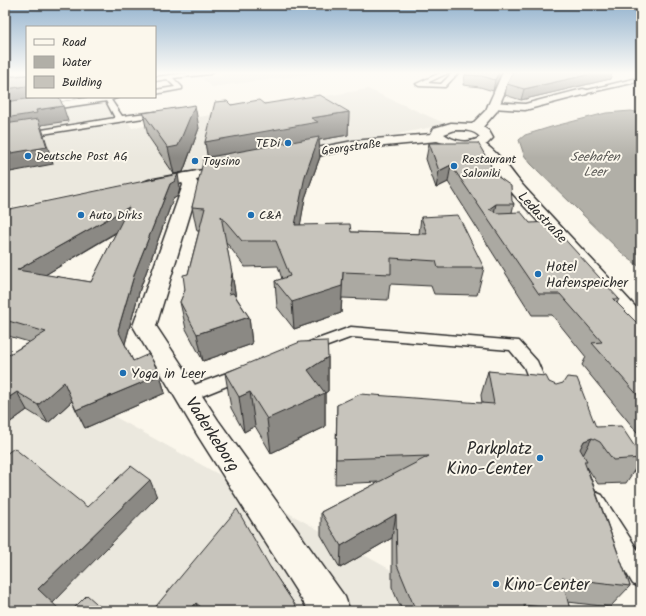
<svg xmlns="http://www.w3.org/2000/svg" width="646" height="616" font-family="Kalam,sans-serif">
	<style>
		.built { fill: #ebe8de }
		.water { fill: #b1afa7; stroke: #7b7a75 }
		.lines { fill: none; stroke-linecap: round; stroke-linejoin: round }
		.lane-casing { stroke: #2b2b2b; stroke-width: 3 }
		.street-casing { stroke: #2b2b2b; stroke-width: 3 }
		.secondary-casing { stroke: #2b2b2b; stroke-width: 3 }
		.lane { fill: #fbf7ec; fill-rule: evenodd }
		.street { fill: #fbf7ec; fill-rule: evenodd }
		.secondary { fill: #fbf7ec; fill-rule: evenodd }
		.rail-casing { stroke: #2b2b2b; stroke-width: 2 }
		.rail { stroke: #fbf7ec; stroke-width: 1.5; stroke-dasharray: 4; stroke-linecap: butt }
		.wall { fill: #aba9a2; stroke: #2b2b2b; fill-rule: evenodd }
		.shaded-wall { fill: #8b8984; stroke: #2b2b2b }
		.building { fill: #c7c4bc; stroke: #2b2b2b; fill-rule: evenodd }
		.poi-dot { fill: #1f6fb2; stroke: #fbf7ec; stroke-width: 1.5 }
		.labels { text-anchor: middle; stroke-width: 4; stroke-linejoin: round; paint-order: stroke }
		.far-poi-label { font-size: 12px; fill: #2b2b2b; stroke: #fbf7ec; text-anchor: start }
		.far-street-label { font-size: 12px; fill: #2b2b2b; stroke: #fbf7ec }
		.far-water-label { font-size: 13px; font-style: italic; fill: #5a5956; stroke: #fbf7ec }
		.street-label { font-size: 14px; fill: #2b2b2b; stroke: #fbf7ec }
		.poi-label { font-size: 14px; fill: #2b2b2b; stroke: #fbf7ec; text-anchor: start }
		.near-street-label { font-size: 17px; fill: #2b2b2b; stroke: #fbf7ec }
		.near-poi-label { font-size: 17px; fill: #2b2b2b; stroke: #fbf7ec; text-anchor: end }
	</style>
	<rect width="100%" height="100%" fill="#fbf7ec"/>
	<filter id="ink" filterUnits="userSpaceOnUse"><feTurbulence type="fractalNoise" baseFrequency=".025" numOctaves="2"/><feDisplacementMap in="SourceGraphic" scale="8" xChannelSelector="R" yChannelSelector="G"/><feConvolveMatrix kernelMatrix="1 2 1 2 8 2 1 2 1" color-interpolation-filters="sRGB"/></filter>
	<g filter="url(#ink)">
		<!-- built -->
		<path class="built" d="M245,72H327L212,87L202,78Z
			M368,89L446,124L380,138L331,144L5,208V117L114,101L132,128Z
			M5,356L292,515L465,611H5Z"/>
		<!-- water -->
		<path class="water" d="M631,111L641,113V268L623,254L531,164L524,155L519,140L525,135L551,127L606,113Z"/>
		<g class="lines">
			<defs>
				<path id="lane" d="M195,72H213L210,74L173,78L182,87V89L155,94V90L175,87L167,79L155,81V77Z
					M442,72H450L427,83L441,84L453,72H459L445,87L419,86L416,84Z
					M641,77V81L583,94L580,92Z
					M63,97H81L78,99L5,109V105Z
					M104,97H119L111,100L122,116L156,112L160,114L156,116L5,140V136L115,118Z
					M351,327L519,341L537,361L550,392L548,397L542,398L536,397L524,367L510,350L352,337L309,353L304,352L301,348L304,344Z
					M243,367L249,369L251,373L249,377L187,402L181,400L178,395L181,390Z
					M595,492L602,495L641,555V588L633,584L588,509L585,502L588,495Z"/>
				<path id="street" d="M583,89L587,90L588,92L587,94L525,110L493,108L488,105L493,102L525,104Z
					M92,97L112,98L107,101L5,116V110Z
					M476,140C495,145 513,175 526,189C564,230 603,271 641,313V335L633,332L546,230L514,195L483,156L469,144L471,141Z
					M187,173L192,174L199,185L156,326L218,420L345,597L350,611H309L198,436L133,326L183,185L180,177L182,174Z"/>
				<path id="secondary" d="M503,72H513L497,111L483,127L489,131L493,138L487,144L470,149L455,147L437,141L353,149L291,161L286,160L284,157L286,154L291,153L353,141L431,134L434,128L451,123L472,124L486,110ZM455,130C464,130 474,130 480,137C470,145 453,141 444,134Z
					M229,165L234,166L236,169L234,172L149,190L144,188L141,185L144,182L149,180Z"/>
			</defs>
			<!-- lane casing -->
			<use href="#lane" class="lane-casing"/>
			<!-- street casing -->
			<use href="#street" class="street-casing"/>
			<!-- secondary casing -->
			<use href="#secondary" class="secondary-casing"/>
			<!-- lane -->
			<use href="#lane" class="lane"/>
			<!-- street -->
			<use href="#street" class="street"/>
			<!-- secondary -->
			<use href="#secondary" class="secondary"/>
			<defs>
				<path id="rail" d="M634,72L641,76
					M5,77L27,75"/>
			</defs>
			<!-- rail casing -->
			<use href="#rail" class="rail-casing"/>
			<!-- rail -->
			<use href="#rail" class="rail"/>
		</g>
		<!-- wall -->
		<path class="wall" d="M502,72L493,91L480,87L463,85L465,75Z
			M610,79L521,100L505,95L507,84Z
			M264,104L349,112L348,135L319,140L320,157L305,198L300,225L351,232L419,234L421,217L484,268L477,295L434,294L431,286L390,284L388,300L342,298L341,313L294,329L277,307L275,281L282,279L278,266L245,267L226,242L236,297L249,317L252,344L203,361L186,329L180,302L185,290L188,274L199,231H197L192,207L208,157L205,142L231,105Z
			M143,113L199,128L183,172L174,174L148,136Z
			M429,143L512,201L514,204L512,212L530,223L619,299L617,303L641,327V437L582,365L586,357L552,315H532L448,182L436,188L426,159Z
			M180,188L178,196L173,199L140,289L125,344L133,361L160,375L165,393L85,428L72,401L48,423L27,410L5,426V357L29,342L5,335V210ZM116,233L91,282L45,275Z
			M328,357V391L325,393V427L271,453L255,426L244,432L231,408L225,373Z
			M488,371L549,382L596,427L641,456V460L626,483L598,484L587,467L630,586L610,607L568,602L570,610V611H402L392,587V538L340,568L321,535V512L379,482L335,484L337,405L482,403L481,395Z
			M270,567L299,611H152Z"/>
		<!-- shaded-wall -->
		<path class="shaded-wall" d="M499,72H502L493,91L495,80Z
			M600,72H613L610,79L521,100L524,89Z
			M27,86V97H52L5,103V89Z
			M195,105L199,128L183,172L174,174L168,148Z
			M63,106L68,121L41,125L53,164L5,173V118L36,110Z
			M349,112L348,135L319,140L320,157L305,198L296,250L209,167L205,142L311,118Z
			M451,165L448,182L436,188L439,171Z
			M178,174L180,188L178,196L173,199L140,289L124,347L118,330L135,272L170,184Z
			M496,204L492,222L489,209Z
			M129,207L133,222L25,287L17,270Z
			M343,272L341,313L294,329L292,302Z
			M232,273L236,299L229,294Z
			M249,317L252,344L203,361L197,334Z
			M328,357V391L325,393V427L271,453L267,419L308,370Z
			M160,375L165,393L85,428L76,410Z
			M64,382L73,400L48,423L38,405Z
			M17,392L27,410L5,426V400Z
			M250,392L255,426L244,432L239,397Z
			M592,438L579,463L570,466L584,441Z
			M150,480L157,497L51,605L38,589Z
			M396,514L392,538L340,568L341,546Z
			M196,603L199,611H189Z"/>
		<!-- building -->
		<path class="building" d="M467,72H499L495,80L482,76L465,75Z
			M513,72H600L524,89L507,84Z
			M27,75V86L5,89V77Z
			M320,95L349,112L311,118L318,122L205,142L215,102L227,101L231,105L259,100L264,104Z
			M40,97H59L63,106L36,110L37,113L5,118V102Z
			M195,105L178,146L168,148L143,113Z
			M38,119L47,147L5,154V124Z
			M319,137L305,176L295,225L350,224L351,232L427,234L421,217L458,215L484,268H438L436,261L391,258V274L343,272L342,286L292,302L275,281L290,276L276,241H242L221,216L232,273L229,294L233,293L249,317L197,334L180,302L185,290L183,275L188,274L205,208L192,207L204,158Z
			M429,143H478L497,176L511,186L512,201L514,204H496L489,209L497,213L521,212L530,223L549,222L619,299H613L641,327V399L592,343L602,342L560,294H539L451,165L439,171Z
			M178,174L175,181L170,184L135,272L118,330L133,361L149,354L160,375L76,410L64,382L38,405L17,392L5,400V357L46,332L5,320V210ZM129,207L91,282L17,270Z
			M327,341L328,357L308,370L325,393L267,419L250,392L239,397L225,373L300,342Z
			M488,371L546,376L549,382L556,385L563,383L567,377L577,378L596,427L621,426L641,456V458L613,460L600,442L592,438L584,441L580,449L587,461H584L630,586L562,578L570,610L524,605L525,611H416L397,565L396,514L341,546L321,512L429,456L336,459L337,405L360,394L494,404Z
			M14,448L87,507L131,466L150,480L38,589L61,611H5V455Z
			M237,509L270,567L299,611H206L196,603L189,611H152Z
			M87,595L105,611H71Z"/>
	</g>
	<!-- sky -->
	<linearGradient id="sky" x2="0" y2="1"><stop stop-color="#92b2ce"/><stop offset="0.46" stop-color="#fdfbf6"/><stop offset="1" stop-color="#fdfbf6" stop-opacity="0"/></linearGradient>
	<rect width="646" height="158" fill="url(#sky)"/>
	<!-- markers -->
	<g class="poi-dot">
		<circle cx="288" cy="143" r="4"/>
		<circle cx="28" cy="156" r="4"/>
		<circle cx="195" cy="161" r="4"/>
		<circle cx="454" cy="166" r="4"/>
		<circle cx="81" cy="215" r="4"/>
		<circle cx="251" cy="215" r="4"/>
		<circle cx="538" cy="274" r="4"/>
		<circle cx="123" cy="373" r="4"/>
		<circle cx="540" cy="458" r="4"/>
		<circle cx="496" cy="584" r="4"/>
	</g>
	<g class="labels">
		<!-- far-poi labels -->
		<g class="far-poi-label">
			<text x="280" y="147" text-anchor="end">TEDi</text>
			<text x="36" y="160">Deutsche Post AG</text>
			<text x="462" y="163">Restaurant<tspan x="462" dy="14">Saloniki</tspan></text>
			<text x="203" y="165">Toysino</text>
			<text x="89" y="219">Auto Dirks</text>
			<text x="259" y="219">C&amp;A</text>
		</g>
		<!-- far-street labels -->
		<g class="far-street-label">
			<text transform="translate(351 147) rotate(-8)" y="4">Georgstraße</text>
		</g>
		<!-- far-water labels -->
		<g class="far-water-label">
			<text x="595" y="161">Seehafen<tspan x="595" dy="15">Leer</tspan></text>
		</g>
		<!-- street labels -->
		<g class="street-label">
			<text transform="translate(543 217) rotate(47)" y="5">Ledastraße</text>
		</g>
		<!-- poi labels -->
		<g class="poi-label">
			<text x="546" y="271">Hotel<tspan x="546" dy="16">Hafenspeicher</tspan></text>
			<text x="131" y="378">Yoga in Leer</text>
		</g>
		<!-- near-street labels -->
		<g class="near-street-label">
			<text transform="translate(213 434) rotate(57)" y="6">Vaderkeborg</text>
		</g>
		<!-- near-poi labels -->
		<g class="near-poi-label">
			<text x="532" y="454">Parkplatz<tspan x="532" dy="20">Kino-Center</tspan></text>
			<text x="504" y="590" text-anchor="start">Kino-Center</text>
		</g>
	</g>
	<!-- margin -->
	<rect width="646" height="616" fill="none" stroke="#fbf7ec" stroke-width="20"/>
	<rect x="10" y="10" width="626" height="596" fill="none" stroke="#2b2b2b" stroke-width="1.5" filter="url(#ink)"/>
	<!-- legend -->
	<rect x="26" y="26" width="130" height="72" fill="#fbf7ec" stroke="#a8a59f"/>
	<rect x="34" y="39" width="20" height="6" fill="#fbf7ec" stroke="#a8a59f"/>
	<text x="62" y="46" font-size="12" fill="#2b2b2b">Road</text>
	<rect x="34" y="56" width="20" height="12" fill="#b1afa7" stroke="#a8a59f"/>
	<text x="62" y="66" font-size="12" fill="#2b2b2b">Water</text>
	<rect x="34" y="76" width="20" height="12" fill="#c7c4bc" stroke="#a8a59f"/>
	<text x="62" y="86" font-size="12" fill="#2b2b2b">Building</text>
</svg>
